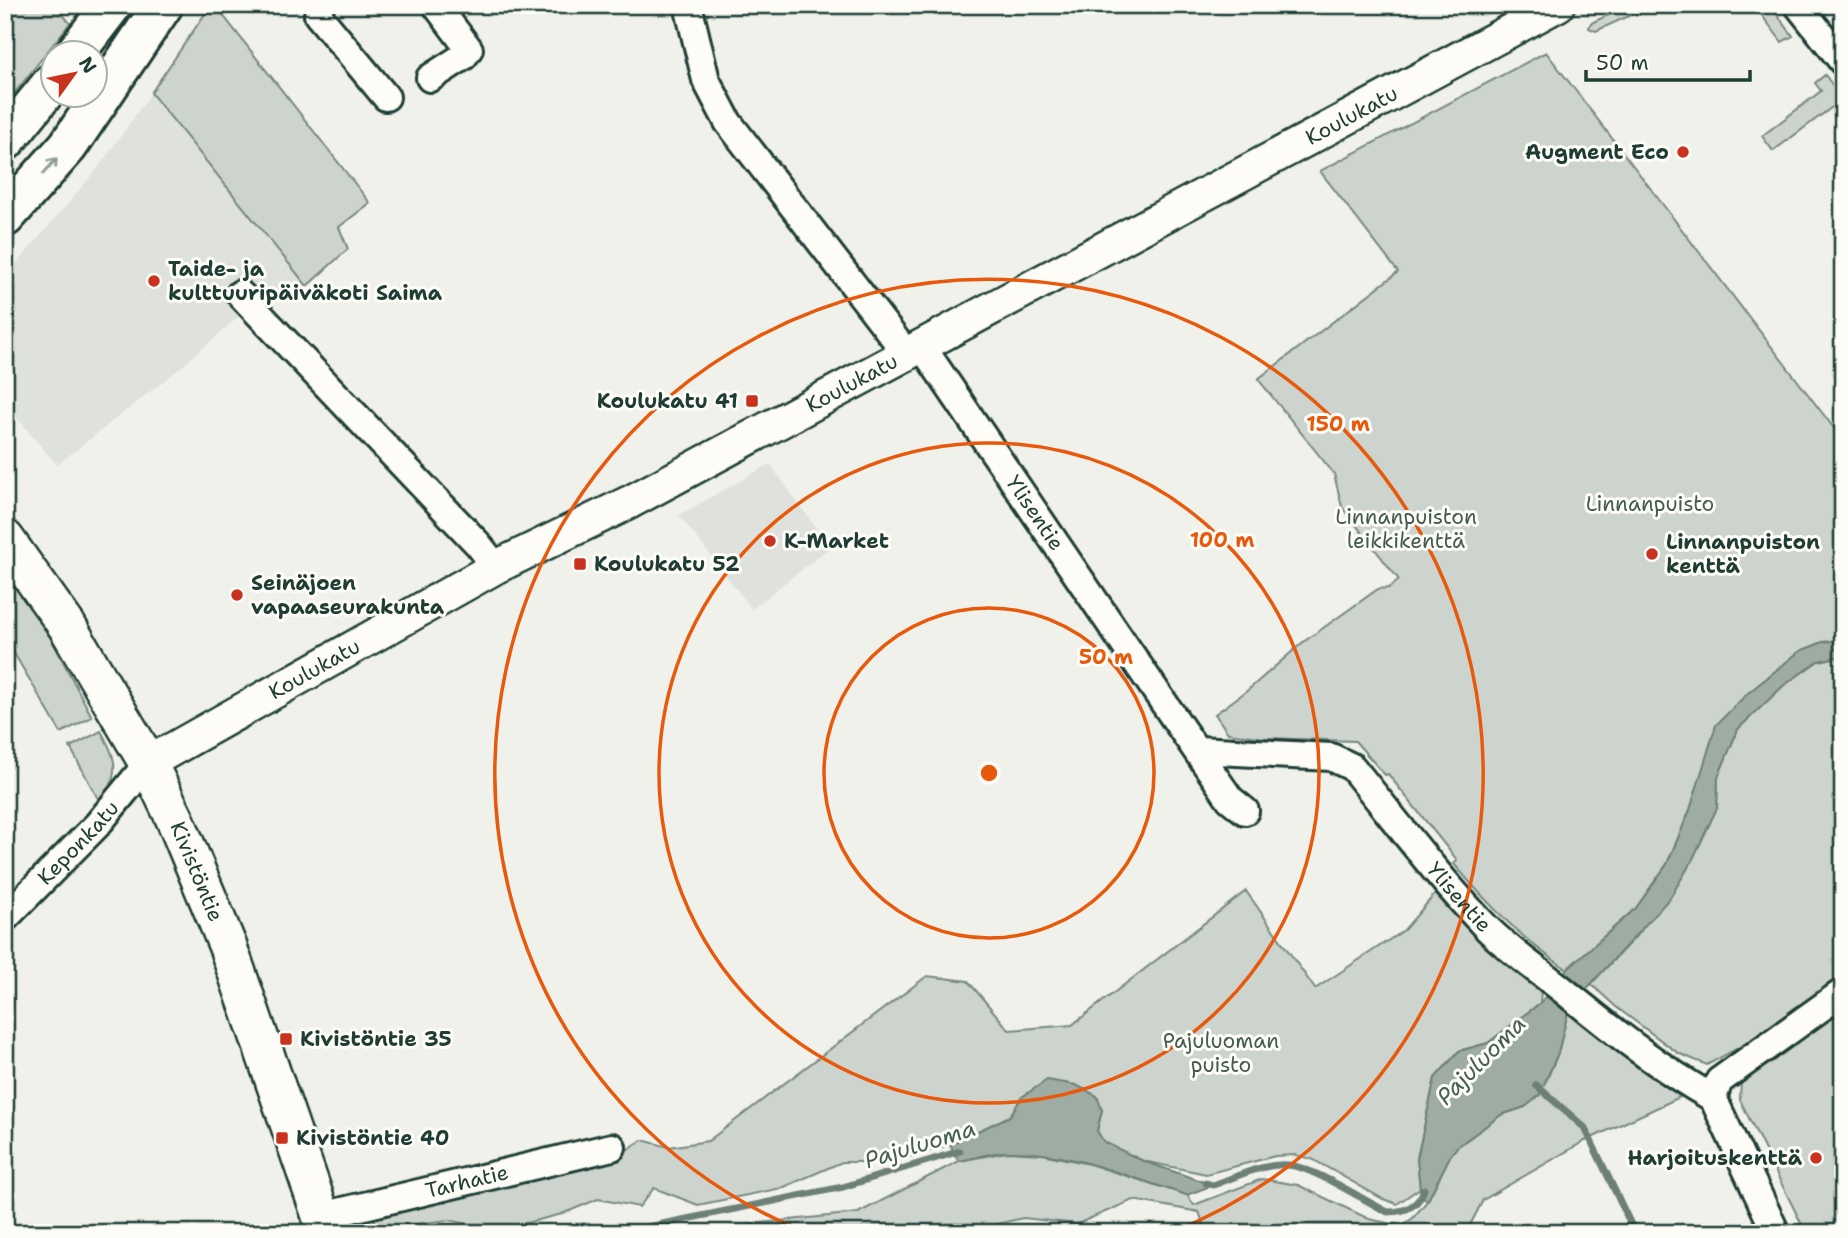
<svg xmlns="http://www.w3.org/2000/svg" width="1848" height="1238" font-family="'Shantell Sans',sans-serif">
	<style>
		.built { fill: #dfe2dc }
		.green { fill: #cdd3cd; stroke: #768880; stroke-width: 2 }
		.water { fill: #9faca4; stroke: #6c8077; stroke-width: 2 }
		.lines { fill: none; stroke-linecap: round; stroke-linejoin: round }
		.stream { stroke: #6c8077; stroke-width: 7 }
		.minor-casing { stroke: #1f3d34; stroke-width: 32 }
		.tertiary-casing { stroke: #1f3d34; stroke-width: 37 }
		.secondary-casing { stroke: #1f3d34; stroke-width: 42 }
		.primary-casing { stroke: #1f3d34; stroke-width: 44 }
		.minor { stroke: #fdfcf7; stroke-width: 26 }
		.tertiary { stroke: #fdfcf7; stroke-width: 32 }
		.secondary { stroke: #fdfcf7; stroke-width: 37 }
		.primary { stroke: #fdfcf7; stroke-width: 38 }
		.oneway { stroke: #8e9c96 }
		.ring { fill: none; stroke: #e8590c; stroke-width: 3.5 }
		.poi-dot { fill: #c8321e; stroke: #fdfcf7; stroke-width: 2.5 }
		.labels { text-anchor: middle; stroke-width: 6; stroke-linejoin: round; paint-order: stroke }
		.street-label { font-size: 21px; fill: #1f3d34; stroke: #fdfcf7 }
		.poi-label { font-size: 21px; font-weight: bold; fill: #1f3d34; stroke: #fdfcf7; text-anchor: start }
		.park-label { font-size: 21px; fill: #425b53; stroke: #fdfcf7 }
		.water-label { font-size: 23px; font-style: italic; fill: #455e56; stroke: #fdfcf7 }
		.centre { fill: #e8590c; stroke: #fdfcf7; stroke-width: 3.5 }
		.ring-label { font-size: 21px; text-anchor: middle; font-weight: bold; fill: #e8590c; stroke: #fdfcf7; stroke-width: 6; stroke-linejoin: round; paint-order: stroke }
	</style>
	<rect width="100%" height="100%" fill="#f0f1eb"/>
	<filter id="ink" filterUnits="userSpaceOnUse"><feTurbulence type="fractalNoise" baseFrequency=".0143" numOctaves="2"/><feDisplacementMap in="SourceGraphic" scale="14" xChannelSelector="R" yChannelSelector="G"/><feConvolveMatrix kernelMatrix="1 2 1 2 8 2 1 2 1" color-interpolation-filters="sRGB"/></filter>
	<g filter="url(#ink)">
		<!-- built -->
		<path class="built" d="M151,93L307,286L251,306L179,369L57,465L5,404V277L99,167Z
			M770,464L830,547L752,609L679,515Z"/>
		<!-- green -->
		<path class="green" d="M5,5H55L70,23L5,105Z
			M211,5H215L370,203L339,227L348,249L307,286L151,93Z
			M1630,5H1653L1596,31L1589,28L1591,23Z
			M1754,5H1770L1793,36L1782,42Z
			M1546,52L1843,440V640L1823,642L1800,651L1747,694L1717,725L1690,810L1667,864L1636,908L1567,969C1524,942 1487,903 1454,864L1457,860L1388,774L1385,775L1355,741L1266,738L1228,733L1215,714L1248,690L1302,643L1378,589L1389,588L1399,580L1342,507L1334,474L1258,379L1398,272L1320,171Z
			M1825,75L1843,99L1773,151L1762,136L1821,91L1815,83Z
			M5,583L24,593L55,646L92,717L61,733L5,638Z
			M1843,656V979L1771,1030L1707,1065L1678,1053L1616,1007L1591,984L1641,931L1717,808L1718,777L1738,729L1783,686L1818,661Z
			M101,731C115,756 119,766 108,794L98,799L70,747Z
			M1246,891L1315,989L1404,930L1435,894L1541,989L1540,1003L1488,1043L1459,1051L1435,1078L1417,1158L1420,1188L1397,1204L1383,1199L1312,1159L1295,1155L1275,1156L1206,1174L1143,1161L1103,1142L1097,1131L1102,1110L1022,1097L1010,1116L951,1144L917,1155L873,1162H842L782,1188L698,1205L654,1188L639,1207L598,1199L562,1214L499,1230L448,1220L379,1229L373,1218L605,1164L642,1140L669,1147L708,1141L927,976L968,981L1009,1030L1072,1025Z
			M1569,1008L1680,1097L1583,1142L1483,1200L1466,1233H1207L1199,1212L1133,1200L1077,1224L1023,1218L957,1233H694L760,1223L858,1213L959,1161L1007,1152L1042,1154L1089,1164L1187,1195L1194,1205L1262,1179L1298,1185L1369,1219L1401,1226L1413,1218L1428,1200L1450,1156L1457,1147L1501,1115L1525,1107L1547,1079L1558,1053Z
			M1843,1009V1233H1806L1740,1100L1741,1079Z"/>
		<!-- water -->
		<path class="water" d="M1843,640V656L1818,661L1783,686L1738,729L1718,777L1717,808L1692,861L1670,898L1569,1008L1558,1053L1539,1096L1525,1107L1501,1115L1457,1147L1450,1156L1428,1200L1421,1198L1417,1159L1435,1078L1459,1051L1488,1043L1540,1003L1567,969L1636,908L1667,864L1690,810L1716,725L1747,694L1800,651L1823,642Z
			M1047,1080L1076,1085L1097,1096L1102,1110L1097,1131L1104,1142L1143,1161L1213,1185L1187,1195C1130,1178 1069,1150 1008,1152C992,1152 975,1158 959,1161L953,1154L951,1144L1010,1116L1022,1097Z"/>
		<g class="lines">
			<!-- stream -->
			<path class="stream" d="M1536,1085L1585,1128L1635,1233
				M1206,1183L1213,1185C1236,1177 1263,1163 1288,1165C1313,1167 1363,1200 1388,1212C1405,1212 1419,1206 1424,1189
				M618,1233L843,1187L960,1151"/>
			<defs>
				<g id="minor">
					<path d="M320,5L318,15L386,97"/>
					<path d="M688,5L706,80L728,122L906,353"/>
					<path d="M1798,5L1843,62"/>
					<path d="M430,78L464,56L469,49L436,5"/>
					<path d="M240,294L478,544L496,567"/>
					<path id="s1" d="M921,345L1181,728L1230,799L1245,811"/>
					<path id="s2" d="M1197,750L1331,757L1352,767C1396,821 1437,876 1485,926C1508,950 1537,969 1563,990C1612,1030 1658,1067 1713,1098"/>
					<path id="s3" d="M5,918L97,825L148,763"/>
					<path d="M1713,1098L1719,1081L1843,992"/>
					<path d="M1713,1098L1776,1233"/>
					<path id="s4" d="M322,1216L612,1147"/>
				</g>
				<g id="tertiary">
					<path id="s5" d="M148,763L496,567L630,502L1558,5"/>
				</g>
				<g id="secondary">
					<path id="s6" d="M5,539L67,626L148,763L175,819L228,947L327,1233"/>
				</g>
				<path id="primary" d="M76,52L112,5
					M5,141L52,83
					M5,217L68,146L163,5"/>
			</defs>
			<!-- minor casing -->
			<use href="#minor" class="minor-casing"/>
			<!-- tertiary casing -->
			<use href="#tertiary" class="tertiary-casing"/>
			<!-- secondary casing -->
			<use href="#secondary" class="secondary-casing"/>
			<!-- primary casing -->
			<use href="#primary" class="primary-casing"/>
			<!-- minor -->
			<use href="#minor" class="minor"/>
			<!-- tertiary -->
			<use href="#tertiary" class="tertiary"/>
			<!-- secondary -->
			<use href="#secondary" class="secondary"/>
			<!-- primary -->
			<use href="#primary" class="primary"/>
		</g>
		<!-- one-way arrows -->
		<defs><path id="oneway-shaft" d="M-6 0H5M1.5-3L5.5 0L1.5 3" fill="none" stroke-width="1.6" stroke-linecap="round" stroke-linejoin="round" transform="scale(1.75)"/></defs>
		<use class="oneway" href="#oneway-shaft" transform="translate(50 166) rotate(-49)"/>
	</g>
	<!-- distance rings -->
	<g class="ring">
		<circle cx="989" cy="773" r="165"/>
		<circle cx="989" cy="773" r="330"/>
		<path d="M808 1233A494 494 0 1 1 1170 1233"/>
	</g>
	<!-- markers -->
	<g class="poi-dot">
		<circle cx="1683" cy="152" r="7"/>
		<circle cx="154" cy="281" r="7"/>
		<rect x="745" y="394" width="14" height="14" rx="3.5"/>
		<circle cx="770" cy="541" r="7"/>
		<circle cx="1652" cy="554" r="7"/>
		<rect x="573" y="557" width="14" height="14" rx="3.5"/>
		<circle cx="237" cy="595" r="7"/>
		<rect x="279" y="1032" width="14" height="14" rx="3.5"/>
		<rect x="275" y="1131" width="14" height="14" rx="3.5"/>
		<circle cx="1816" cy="1158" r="7"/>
	</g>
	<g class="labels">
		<!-- street labels -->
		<g class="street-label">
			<text dy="7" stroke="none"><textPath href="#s5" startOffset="1367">Koulukatu</textPath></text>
			<text dy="7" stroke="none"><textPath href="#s5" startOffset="800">Koulukatu</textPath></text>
			<text dy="7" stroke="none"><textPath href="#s1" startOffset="203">Ylisentie</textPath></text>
			<text dy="7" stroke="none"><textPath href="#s5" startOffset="191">Koulukatu</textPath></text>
			<text dy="7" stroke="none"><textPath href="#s3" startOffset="105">Keponkatu</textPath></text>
			<text dy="7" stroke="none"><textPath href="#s6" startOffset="385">Kivistöntie</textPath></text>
			<text dy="7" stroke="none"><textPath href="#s2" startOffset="326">Ylisentie</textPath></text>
			<text dy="7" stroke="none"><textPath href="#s4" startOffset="149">Tarhatie</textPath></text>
		</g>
		<!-- poi labels -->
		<g class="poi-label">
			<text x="1669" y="159" text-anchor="end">Augment Eco</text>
			<text x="168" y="276">Taide- ja<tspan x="168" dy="24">kulttuuripäiväkoti Saima</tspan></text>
			<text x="738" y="408" text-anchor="end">Koulukatu 41</text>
			<text x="784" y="548">K-Market</text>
			<text x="1666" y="549">Linnanpuiston<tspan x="1666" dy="24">kenttä</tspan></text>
			<text x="594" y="571">Koulukatu 52</text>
			<text x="251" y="590">Seinäjoen<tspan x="251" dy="24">vapaaseurakunta</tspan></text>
			<text x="300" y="1046">Kivistöntie 35</text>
			<text x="296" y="1145">Kivistöntie 40</text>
			<text x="1802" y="1165" text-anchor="end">Harjoituskenttä</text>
		</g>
		<!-- park labels -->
		<g class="park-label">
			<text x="1650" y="511">Linnanpuisto</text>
			<text x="1406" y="524">Linnanpuiston<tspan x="1406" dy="24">leikkikenttä</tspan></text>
			<text x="1221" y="1048">Pajuluoman<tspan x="1221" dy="24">puisto</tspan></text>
		</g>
		<!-- water labels -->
		<g class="water-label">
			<text transform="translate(1481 1060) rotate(-45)" y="8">Pajuluoma</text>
			<text transform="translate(920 1144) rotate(-17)" y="8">Pajuluoma</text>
		</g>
	</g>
	<circle cx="989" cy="773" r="10" class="centre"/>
	<g class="ring-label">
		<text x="1338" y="431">150 m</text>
		<text x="1222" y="547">100 m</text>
		<text x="1106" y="664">50 m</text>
	</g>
	<!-- margin -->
	<rect width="1848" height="1238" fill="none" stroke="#fdfcf7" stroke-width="28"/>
	<rect x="14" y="14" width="1820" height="1210" fill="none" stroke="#1f3d34" stroke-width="2.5" filter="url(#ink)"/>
	<!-- north arrow -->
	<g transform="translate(74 74) rotate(57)"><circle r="33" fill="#fdfcf7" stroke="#a4b0a9" stroke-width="2"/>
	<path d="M0-5L12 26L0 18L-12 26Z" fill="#c8321e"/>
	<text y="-10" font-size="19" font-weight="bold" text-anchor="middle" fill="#1f3d34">N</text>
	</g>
	<!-- scale -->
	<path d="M1586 70v10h164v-10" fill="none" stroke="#1f3d34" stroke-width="3.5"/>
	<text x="1596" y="70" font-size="21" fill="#1f3d34" stroke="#fdfcf7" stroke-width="5" paint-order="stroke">50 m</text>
</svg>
